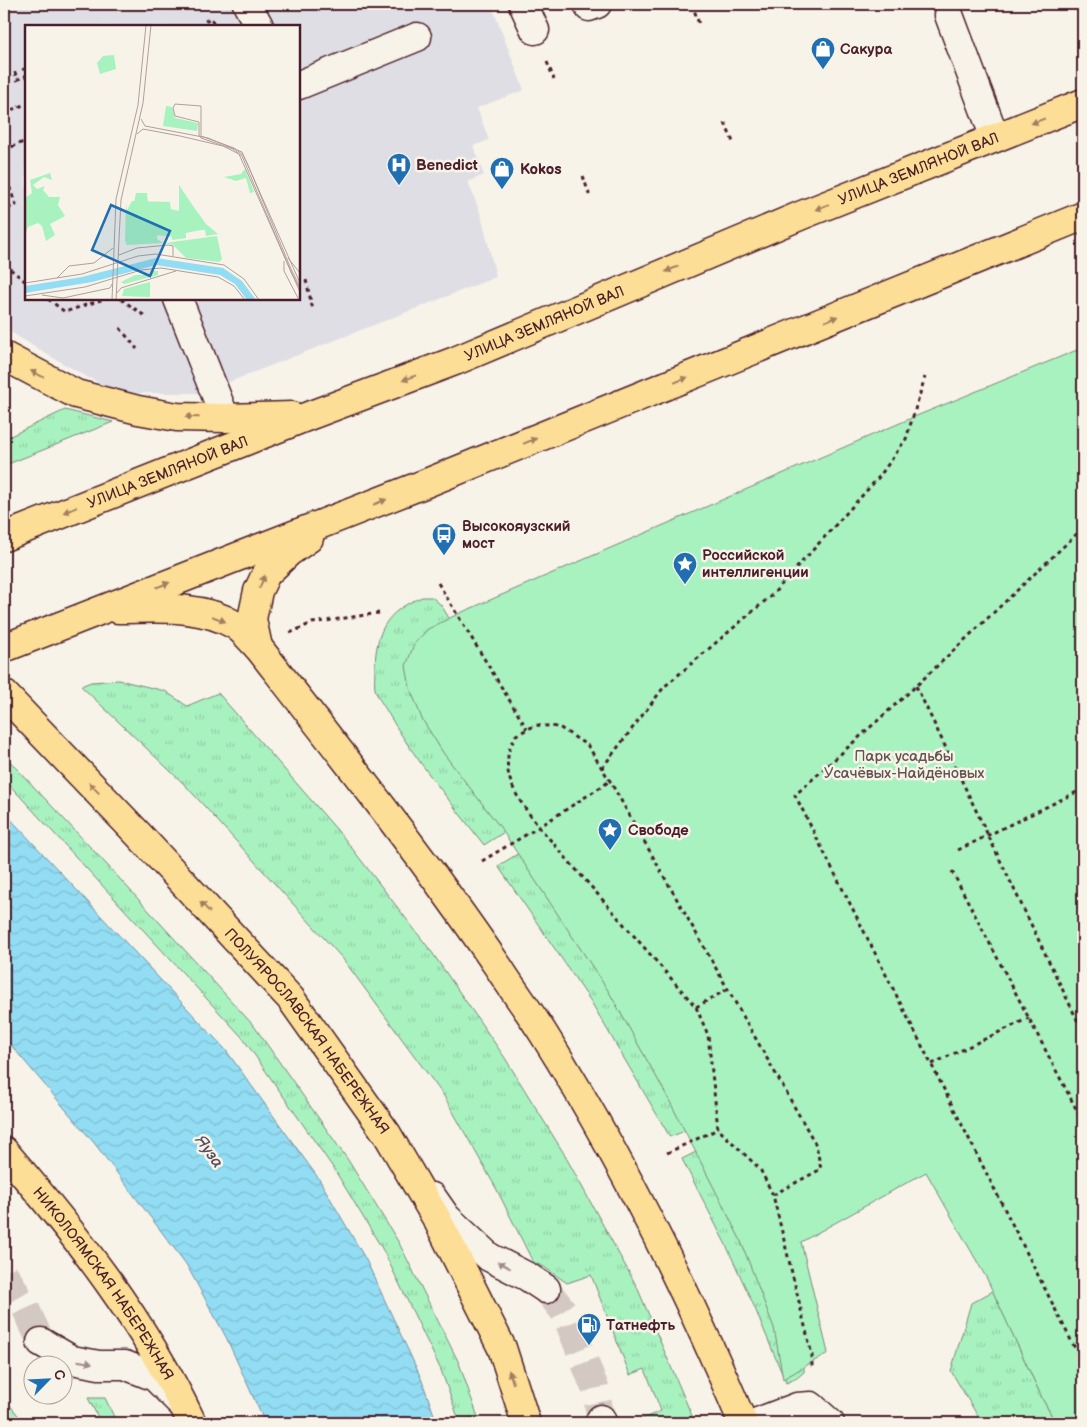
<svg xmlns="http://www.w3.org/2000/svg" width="1087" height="1427" font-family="'Balsamiq Sans',sans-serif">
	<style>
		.built { fill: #dfdee5; fill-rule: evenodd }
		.grass { fill: url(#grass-tufts); stroke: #798876 }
		.park { fill: #a8f2c0; stroke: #798876 }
		.water { fill: url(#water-waves); stroke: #7591a3 }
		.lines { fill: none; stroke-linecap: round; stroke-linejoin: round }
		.minor-tunnel { stroke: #d4c9c2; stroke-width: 28; stroke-dasharray: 28 14; stroke-linecap: butt }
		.minor-casing { stroke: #4a1f2b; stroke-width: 31 }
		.major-casing { stroke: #4a1f2b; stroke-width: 31 }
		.path { stroke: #4a1f2b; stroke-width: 3; stroke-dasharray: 4 4; stroke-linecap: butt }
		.minor { stroke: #f7f3e8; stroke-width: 28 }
		.major { stroke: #fdde96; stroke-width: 28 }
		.oneway { fill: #a47e60 }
		.oneway2 { fill: #a0898a }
		.labels { text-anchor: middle; stroke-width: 5; stroke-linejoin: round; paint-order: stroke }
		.poi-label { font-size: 15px; font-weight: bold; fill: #4a1f2b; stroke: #f7f3e8; text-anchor: start }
		.street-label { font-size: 15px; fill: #4a1f2b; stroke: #f7f3e8 }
		.park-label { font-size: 15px; fill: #625450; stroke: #f7f3e8 }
		.water-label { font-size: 16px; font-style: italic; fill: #5c4e5d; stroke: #f7f3e8 }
		.inset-road { fill: none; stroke: #b29e9c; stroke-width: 1 }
		.view { fill: #1f6fb2; fill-opacity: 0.15; stroke: #1f6fb2; stroke-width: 2.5 }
		.inset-edge { fill: none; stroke: #4a1f2b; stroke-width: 2.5 }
	</style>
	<defs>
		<pattern id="grass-tufts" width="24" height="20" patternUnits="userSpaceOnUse" patternTransform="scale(1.25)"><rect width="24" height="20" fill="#a8f2c0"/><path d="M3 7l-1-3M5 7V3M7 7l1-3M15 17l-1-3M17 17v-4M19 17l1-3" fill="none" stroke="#92cfa5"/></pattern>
		<pattern id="water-waves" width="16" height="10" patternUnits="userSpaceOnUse" patternTransform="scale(1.25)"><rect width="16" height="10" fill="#92ddf3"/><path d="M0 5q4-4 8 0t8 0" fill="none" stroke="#7fbdd0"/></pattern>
	</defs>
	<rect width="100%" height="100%" fill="#f7f3e8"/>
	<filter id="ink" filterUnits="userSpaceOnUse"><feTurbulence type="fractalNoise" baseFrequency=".02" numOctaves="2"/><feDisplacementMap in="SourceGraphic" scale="10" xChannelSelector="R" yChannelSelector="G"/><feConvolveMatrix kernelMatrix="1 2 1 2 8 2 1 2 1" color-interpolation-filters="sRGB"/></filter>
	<g filter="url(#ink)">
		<!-- built -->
		<path class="built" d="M4,4H491L524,90L477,108L489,140L473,146L484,175L468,182L481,215L496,277L201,393H137L111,388L87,377L43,352L4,328ZM26,26H299V299H26Z"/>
		<!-- grass -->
		<path class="grass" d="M65,410L113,422L8,464L4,439Z
			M422,597H432L441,605L514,724L523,820L484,845C451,802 415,760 388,713C384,706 377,697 375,689C374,683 375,674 375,667C376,630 387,611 422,597Z
			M119,680L165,691L187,706L218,693L344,838L431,951L505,1058L563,1152L637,1287L695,1423H632L661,1411L645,1369L630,1375L591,1275L567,1283L544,1267L533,1262L496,1188L444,1096L343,959L186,786L81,686L91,682Z
			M4,755L108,866L254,1026L348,1160L399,1243L459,1363L480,1423H460L441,1370L383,1250L334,1169L242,1037L4,779Z
			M537,842L694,1127L670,1137L590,1000L498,866Z
			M708,1146L804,1360V1372L797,1378L786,1383L754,1306L726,1245L682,1159Z
			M993,1291L1043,1400L1056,1423H982L951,1371L971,1303Z
			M4,1398L21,1419L29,1423H4Z
			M88,1398H105L117,1423H101Z"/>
		<!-- park -->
		<path class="park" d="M1077,350L1083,354V1423H1056L1043,1400L987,1279L926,1172L801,1242L828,1353L783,1379L774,1328L740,1239L667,1096L609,992L500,827L444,754L422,719L410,688L406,666L414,644L428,629L460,613L914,417Z"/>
		<!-- water -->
		<path class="water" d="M4,812L225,1049L319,1179L366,1260L421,1378L437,1423H265L226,1337L186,1264L95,1144L4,1037Z"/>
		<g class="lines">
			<!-- minor-tunnel -->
			<path class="minor-tunnel" d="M4,1273L25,1307L41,1342
				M546,1289L565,1313L595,1388L601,1419"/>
			<defs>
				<path id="minor" d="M247,4L259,26
					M523,4L535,30
					M589,7L597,4
					M949,15L995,138
					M299,85L417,37
					M178,299L225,418
					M432,1197L446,1217L489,1257L528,1277L546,1289
					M41,1342L72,1360L99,1365H125L155,1377L180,1402
					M599,1423L601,1419
					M755,1423L797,1407L811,1406L830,1423"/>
				<g id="major">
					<path d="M4,356L76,394L138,410L177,417L225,418L292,416"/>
					<path id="s1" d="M4,537L311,415L455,361L802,215L1083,103"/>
					<path d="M118,609C157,609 200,604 235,625C243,630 251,640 258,647C340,752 423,857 499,968C513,990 529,1011 543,1033C621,1157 686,1289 743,1423"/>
					<path d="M258,647L252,619L258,591L266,574L289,552L309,538"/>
					<path d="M4,648L424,484L1083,216"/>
					<path id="s2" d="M4,694L138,834L291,999L387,1134L438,1221L502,1348L526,1423"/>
					<path id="s3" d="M4,1151C76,1235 145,1322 192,1423"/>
				</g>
			</defs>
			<!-- minor casing -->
			<use href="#minor" class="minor-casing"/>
			<!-- major casing -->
			<use href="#major" class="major-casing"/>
			<!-- path -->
			<path class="path" d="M692,4L699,24
				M205,21L211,18L215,26
				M547,62L554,79
				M15,72L17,80L26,76L23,68
				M4,113L26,104
				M725,123L733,142
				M4,150L26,141
				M4,172L16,205L4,210
				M583,176L590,197
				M4,264L26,282
				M306,280L313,310
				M48,299L65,312L104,299
				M121,299L145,316
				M120,328L137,349
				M1083,528L916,686L795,795L1083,1364
				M438,583L527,729
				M290,633L312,623L379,613
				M916,686L1083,1032
				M602,768L664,687L772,595L879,477L906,439L925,377
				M958,850L1083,789
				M482,861L539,827L610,781
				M952,871L1083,1122
				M696,1007L728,989
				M932,1064L1029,1018
				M667,1153L718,1129
				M773,1195L821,1169L816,1145L610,781L588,746L559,727L536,725L516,735C513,742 508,750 508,757C504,783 524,807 539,827L696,1007L708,1035L718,1129L760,1169L773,1195L812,1355V1370"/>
			<!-- minor -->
			<use href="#minor" class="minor"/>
			<!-- major -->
			<use href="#major" class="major"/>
		</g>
		<!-- one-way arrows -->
		<defs><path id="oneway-solid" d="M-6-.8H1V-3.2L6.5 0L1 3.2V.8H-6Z" transform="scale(1.25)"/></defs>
		<g class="oneway">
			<use href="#oneway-solid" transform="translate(1038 121) rotate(159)"/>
			<use href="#oneway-solid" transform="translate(822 207) rotate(158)"/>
			<use href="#oneway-solid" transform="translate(672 269) rotate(157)"/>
			<use href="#oneway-solid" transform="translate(831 319) rotate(-22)"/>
			<use href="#oneway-solid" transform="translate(37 374) rotate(-153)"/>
			<use href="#oneway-solid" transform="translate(409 378) rotate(159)"/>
			<use href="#oneway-solid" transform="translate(681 380) rotate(-22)"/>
			<use href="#oneway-solid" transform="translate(192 417) rotate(-179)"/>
			<use href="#oneway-solid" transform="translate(530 441) rotate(-22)"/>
			<use href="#oneway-solid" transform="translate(380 502) rotate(-22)"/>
			<use href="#oneway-solid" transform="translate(70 510) rotate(158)"/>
			<use href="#oneway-solid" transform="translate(262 582) rotate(-66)"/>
			<use href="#oneway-solid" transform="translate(163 585) rotate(-21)"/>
			<use href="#oneway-solid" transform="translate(219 619) rotate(23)"/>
			<use href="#oneway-solid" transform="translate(94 788) rotate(-134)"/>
			<use href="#oneway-solid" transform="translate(205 907) rotate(-133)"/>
			<use href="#oneway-solid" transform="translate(511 1377) rotate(-108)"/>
		</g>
		<g class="oneway2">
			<use href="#oneway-solid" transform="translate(504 1265) rotate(-152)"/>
			<use href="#oneway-solid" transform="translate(85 1362) rotate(10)"/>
		</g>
	</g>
	<!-- icons -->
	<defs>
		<symbol id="shop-pin" viewBox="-11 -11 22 30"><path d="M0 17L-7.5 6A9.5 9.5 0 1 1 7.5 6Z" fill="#1f6fb2" stroke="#f7f3e8"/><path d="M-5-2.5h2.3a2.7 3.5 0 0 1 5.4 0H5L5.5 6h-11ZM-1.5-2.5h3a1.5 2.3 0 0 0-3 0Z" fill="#fff"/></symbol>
		<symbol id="hospital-pin" viewBox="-11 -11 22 30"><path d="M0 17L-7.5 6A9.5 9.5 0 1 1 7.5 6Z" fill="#1f6fb2" stroke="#f7f3e8"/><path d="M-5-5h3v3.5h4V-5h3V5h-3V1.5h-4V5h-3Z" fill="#fff"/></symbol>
		<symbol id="bus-pin" viewBox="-11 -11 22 30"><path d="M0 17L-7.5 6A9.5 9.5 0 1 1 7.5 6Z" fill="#1f6fb2" stroke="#f7f3e8"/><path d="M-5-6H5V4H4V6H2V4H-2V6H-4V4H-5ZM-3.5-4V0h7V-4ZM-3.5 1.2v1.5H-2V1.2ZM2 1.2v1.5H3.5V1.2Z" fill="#fff"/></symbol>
		<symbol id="sight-pin" viewBox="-11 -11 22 30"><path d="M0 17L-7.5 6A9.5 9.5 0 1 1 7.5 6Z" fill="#1f6fb2" stroke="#f7f3e8"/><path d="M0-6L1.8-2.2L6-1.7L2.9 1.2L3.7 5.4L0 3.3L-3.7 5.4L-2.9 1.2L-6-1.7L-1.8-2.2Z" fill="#fff"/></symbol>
		<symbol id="fuel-pin" viewBox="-11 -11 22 30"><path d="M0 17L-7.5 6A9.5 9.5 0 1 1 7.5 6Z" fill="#1f6fb2" stroke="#f7f3e8"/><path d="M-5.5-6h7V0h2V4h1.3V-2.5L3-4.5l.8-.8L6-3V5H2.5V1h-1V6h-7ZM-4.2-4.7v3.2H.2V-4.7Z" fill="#fff"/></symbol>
	</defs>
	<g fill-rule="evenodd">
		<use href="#shop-pin" x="809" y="35" width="28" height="38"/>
		<use href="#hospital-pin" x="385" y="151" width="28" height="38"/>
		<use href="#shop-pin" x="488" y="155" width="28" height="38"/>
		<use href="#bus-pin" x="430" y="521" width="28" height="38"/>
		<use href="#sight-pin" x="671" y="550" width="28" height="38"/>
		<use href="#sight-pin" x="596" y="816" width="28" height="38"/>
		<use href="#fuel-pin" x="575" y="1311" width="28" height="38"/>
	</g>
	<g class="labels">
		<!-- poi labels -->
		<g class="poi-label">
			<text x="840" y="54">Сакура</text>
			<text x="416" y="170">Benedict</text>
			<text x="520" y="174">Kokos</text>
			<text x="462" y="531">Высокояузский<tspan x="462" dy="17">мост</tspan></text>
			<text x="702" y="560">Российской<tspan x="702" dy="17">интеллигенции</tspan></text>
			<text x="628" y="835">Свободе</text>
			<text x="606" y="1330">Татнефть</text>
		</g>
		<!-- street labels -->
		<g class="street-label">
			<text dy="5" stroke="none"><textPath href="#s1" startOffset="986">УЛИЦА ЗЕМЛЯНОЙ ВАЛ</textPath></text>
			<text dy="5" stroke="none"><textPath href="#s1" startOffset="581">УЛИЦА ЗЕМЛЯНОЙ ВАЛ</textPath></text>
			<text dy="5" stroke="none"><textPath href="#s1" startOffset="176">УЛИЦА ЗЕМЛЯНОЙ ВАЛ</textPath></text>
			<text dy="5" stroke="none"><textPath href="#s2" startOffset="454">ПОЛУЯРОСЛАВСКАЯ НАБЕРЕЖНАЯ</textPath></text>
			<text dy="5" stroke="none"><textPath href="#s3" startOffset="166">НИКОЛОЯМСКАЯ НАБЕРЕЖНАЯ</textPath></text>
		</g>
		<!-- park labels -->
		<g class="park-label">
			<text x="904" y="761">Парк усадьбы<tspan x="904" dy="17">Усачёвых-Найдёновых</tspan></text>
		</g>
		<!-- water labels -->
		<g class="water-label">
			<text transform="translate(210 1151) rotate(54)" y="6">Яуза</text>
		</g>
	</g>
	<!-- overview -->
	<g transform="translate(25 25)">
		<rect width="275" height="275" fill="#f7f3e8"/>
		<path d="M89,30L91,44L75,49L72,38L78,31ZM101,178L102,186L181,199L193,209L181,211L180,205H176L161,208V213L147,215V210L138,209L100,217ZM126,246H133V250L99,259L96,257L110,250H125Z" fill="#a8f2c0"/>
		<path d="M220,144L229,167L225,168L221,153L211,156L199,152L216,149ZM25,148L27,155L19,152L8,160L12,164L20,161L18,165L24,172H35L33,180L40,191L25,199L30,210L21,216L17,201L13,198L3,202L0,209V173L7,168L5,155ZM154,160L182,202L160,207L159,213L131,210L109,178L111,168H122L123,179L154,186Z" fill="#a8f2c0"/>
		<path d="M141,81L147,82L150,93L173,98L172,106L138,101ZM107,176L145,177L146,186L171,185L181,199L158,206L132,208V214L138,218L101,220V187ZM192,211L197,234L194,237L161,233L148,220L140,218ZM125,257V272L97,271L99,264Z" fill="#a8f2c0"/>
		<path d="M131,233L198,243L217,256L231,275H222L210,259L195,250L131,240L67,257L0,268V261L57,252Z" fill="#92ddf3"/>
		<path class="inset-road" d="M116,94L120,101L183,113L217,127L275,258M112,109L118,104L155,111L198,121L214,129L275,267M94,230L112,223L143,220L148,221V231M263,233L275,248M259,236V246L274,275M32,253L44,241L69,238L88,223M0,258L57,249L113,231L131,229L199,240L219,254L234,275M275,262L266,244L223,140L218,130L209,123L176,111V81L150,79L148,83L150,91L174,97V110L176,113L208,124L217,131L266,247L275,264M92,268L96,263L151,246M17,270L38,273L85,263L87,259M0,271L60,262L116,245L136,243L193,252L209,261L220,275M87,275L91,174L113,80L121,0M91,275L96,175L118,78L126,0"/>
		<path class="view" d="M86,180L145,206L125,251L67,225Z"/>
		<rect width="275" height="275" class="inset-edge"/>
	</g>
	<!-- margin -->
	<rect width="1087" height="1427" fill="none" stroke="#f7f3e8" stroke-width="20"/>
	<rect x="10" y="10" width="1067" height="1407" fill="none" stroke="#4a1f2b" stroke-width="2" filter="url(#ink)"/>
	<!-- north arrow -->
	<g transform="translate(48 1380) rotate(66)"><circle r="24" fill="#f7f3e8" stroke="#b29e9c"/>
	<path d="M0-4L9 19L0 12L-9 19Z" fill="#1f6fb2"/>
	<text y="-8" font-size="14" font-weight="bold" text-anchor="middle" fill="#4a1f2b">С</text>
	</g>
</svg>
